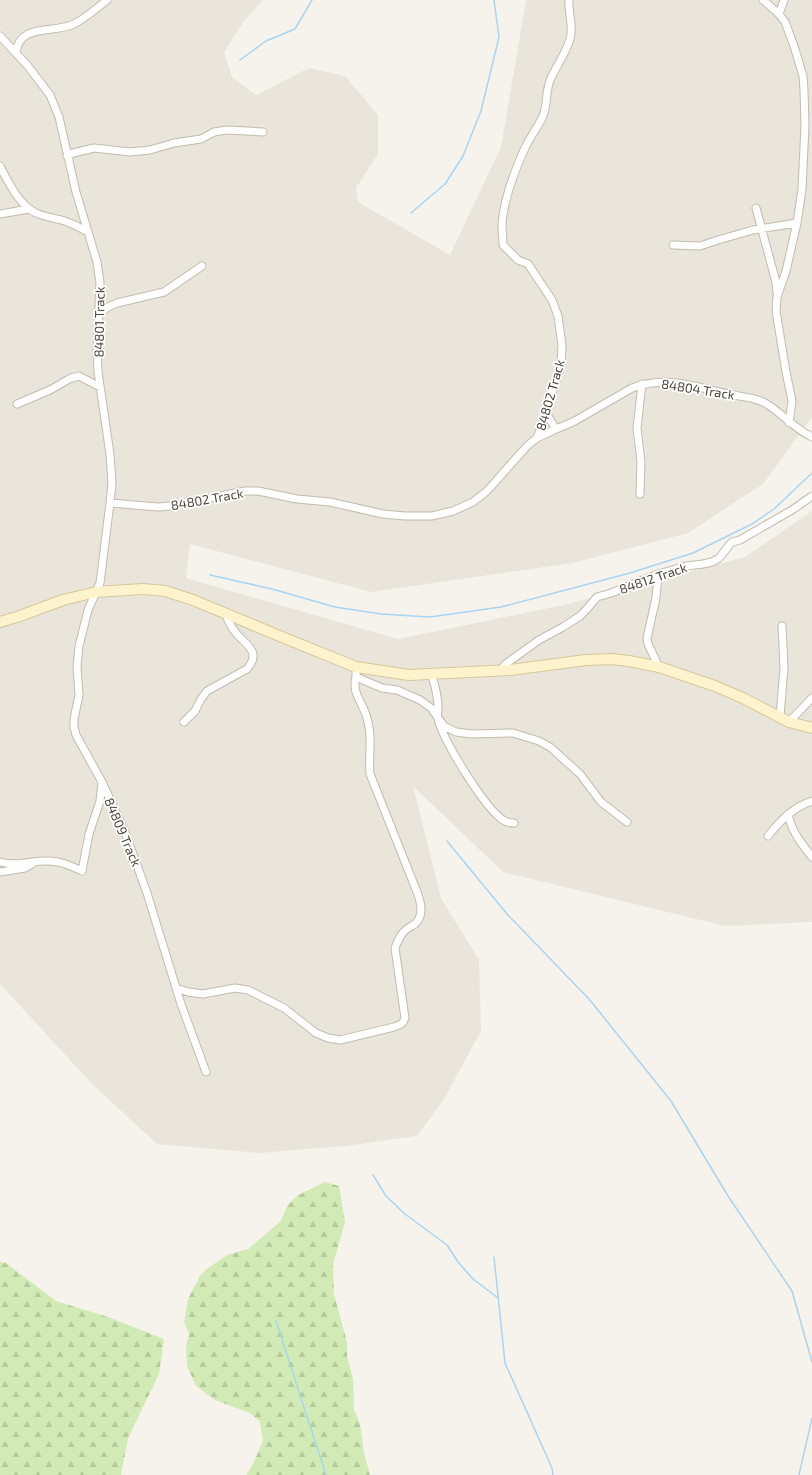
<svg xmlns="http://www.w3.org/2000/svg" width="812" height="1475" font-family="'Exo 2',sans-serif">
	<style>
		.residential { fill: #eae5da }
		.forest { fill: url(#forest-firs) }
		.lines { fill: none; stroke-linecap: round; stroke-linejoin: round }
		.stream { stroke: #a9d4f2; stroke-width: 1.5 }
		.street-casing { stroke: #c2bbae; stroke-width: 9 }
		.secondary-casing { stroke: #d6c79b; stroke-width: 12 }
		.street { stroke: #fff; stroke-width: 7 }
		.secondary { stroke: #fff3cd; stroke-width: 10 }
		.labels { text-anchor: middle; stroke-width: 3.5; stroke-linejoin: round; paint-order: stroke }
		.street-label { font-size: 13px; fill: #4b4439; stroke: #fff }
	</style>
	<defs>
		<pattern id="forest-firs" width="22" height="20" patternUnits="userSpaceOnUse"><rect width="22" height="20" fill="#d2eab5"/><path d="M5 1l3.5 6h-7zM16 11l3.5 6h-7z" fill="#b6ca9c"/></pattern>
	</defs>
	<rect width="100%" height="100%" fill="#f6f3ec"/>
	<!-- residential -->
	<path class="residential" d="M0,0H263L244,21L224,52L232,77L256,95L309,68L345,76L378,115V154L356,188L358,202L450,255L501,147L526,0H812V417L763,484L688,533L573,563L371,592L190,544L186,578L398,639L564,605L745,557L812,511V922L725,926L503,872L413,786L441,898L479,960L481,1031L444,1099L417,1136L345,1146L259,1153L157,1144L94,1086L0,984Z"/>
	<!-- forest -->
	<path class="forest" d="M325,1182L339,1186L345,1222L333,1264L334,1294L347,1342V1356L353,1379L354,1409L360,1424L364,1453L370,1475H246L252,1466L263,1441L260,1422L250,1413L215,1400L196,1386L187,1366L186,1347L189,1334L184,1322L188,1299L201,1274L208,1268L227,1255L248,1249L281,1221L287,1206L298,1195Z
		M0,1262L6,1263L56,1301L108,1317L164,1339L159,1374L128,1438L121,1475H0Z"/>
	<g class="lines">
		<!-- stream -->
		<path class="stream" d="M240,60L266,41L295,29L312,0
			M411,213L445,184L463,156L481,111L499,37L494,0
			M210,575L272,589L335,607L381,614L430,617L501,607L630,573L693,553L752,524L774,509L812,473
			M447,841L507,914L589,999L671,1101L728,1196L792,1291L812,1362
			M373,1175L386,1196L405,1214L447,1245L458,1262L473,1279L498,1298
			M494,1257L505,1363L552,1468L553,1475
			M276,1321L326,1475
			M799,1475L812,1418"/>
		<defs>
			<path id="street" d="M763,0L779,14L785,22L794,46L803,76L804,90L805,126L802,189L797,223L786,271L777,297L776,311L786,372L792,401L789,423
				M779,14L784,0
				M0,36L27,65L50,95L59,117L76,192L97,262L100,283L97,350L98,372L110,454L112,483L110,503L100,583L88,610L79,646L77,666L79,695L74,719V727L76,735L102,782L125,832L147,893L181,1004L206,1072
				M16,53C19,23 53,34 74,24C86,18 97,8 107,0
				M67,156L73,153L94,148L130,152L150,150L174,143L201,139L214,132L227,130L263,132
				M0,166C6,178 13,193 23,203C33,216 51,217 65,221C73,224 81,228 88,232
				M756,208L776,282L777,293
				M0,214L29,209
				M673,245L700,246L718,240L753,230L797,223
				M98,315L108,307L117,303L164,292L202,266
				M17,404L50,390L71,378L79,376L100,387
				M546,413L556,429
				M537,438L556,429L573,422L632,388C667,375 695,387 729,394C741,397 754,397 765,403C781,412 793,428 812,437
				M640,494L641,462L637,428L642,384
				M110,503L158,507L170,506L245,491H258L297,499L330,502L383,514L405,516H432L453,511L473,502L487,491L527,446L537,438L546,413L561,365L562,345L558,316L552,300L528,264L518,260L503,245C503,238 502,231 502,224C504,198 514,172 525,148C530,137 538,127 543,116C548,104 545,90 551,78C557,65 566,53 570,39C574,27 568,13 569,0
				M658,574L656,598L647,638L648,644L659,667
				M499,671L507,663L539,640L563,627L580,616L586,610L597,597L611,593L658,574L686,566L703,564L712,562L719,558L732,542L740,540L792,510L812,496
				M356,673V677L382,688L397,690L420,700L431,708L444,726L456,732L471,734L513,733L539,741L550,747L580,774L601,802L627,822
				M431,674C435,684 437,694 438,704C438,709 437,715 438,719C444,742 484,807 503,820C506,822 510,823 514,823
				M780,716L784,668L782,626
				M184,722L195,711L201,699L207,691L247,669C262,652 246,645 236,633C231,627 228,621 226,614
				M789,722L812,698
				M788,814C792,832 801,843 812,857
				M768,836C780,821 793,807 812,801
				M0,862C18,867 32,860 49,861C61,861 71,866 82,871L89,834L100,801L102,782
				M0,872L25,868L32,864
				M176,988L188,992L203,994L235,988L248,990L284,1008L316,1033L328,1038L340,1040L394,1027C400,1025 403,1024 405,1018L395,948C398,941 400,934 407,929C409,927 412,926 415,924C427,913 418,894 413,882L370,774C368,751 374,735 365,712C360,700 352,691 356,677"/>
			<path id="secondary" d="M0,622L17,617L63,600L96,592L143,589L165,591L193,600L282,637L356,667L409,675L510,670L586,660L611,659L629,661L659,667L715,686L745,699L789,722L812,728"/>
		</defs>
		<!-- street casing -->
		<use href="#street" class="street-casing"/>
		<!-- secondary casing -->
		<use href="#secondary" class="secondary-casing"/>
		<!-- street -->
		<use href="#street" class="street"/>
		<!-- secondary -->
		<use href="#secondary" class="secondary"/>
	</g>
	<g class="labels">
		<!-- street labels -->
		<g class="street-label">
			<text transform="translate(99 322) rotate(-89)" y="5">84801 Track</text>
			<text transform="translate(698 389) rotate(9)" y="5">84804 Track</text>
			<text transform="translate(550 395) rotate(-74)" y="5">84802 Track</text>
			<text transform="translate(207 499) rotate(-10)" y="5">84802 Track</text>
			<text transform="translate(653 578) rotate(-19)" y="5">84812 Track</text>
			<text transform="translate(123 832) rotate(67)" y="5">84809 Track</text>
		</g>
	</g>
</svg>
